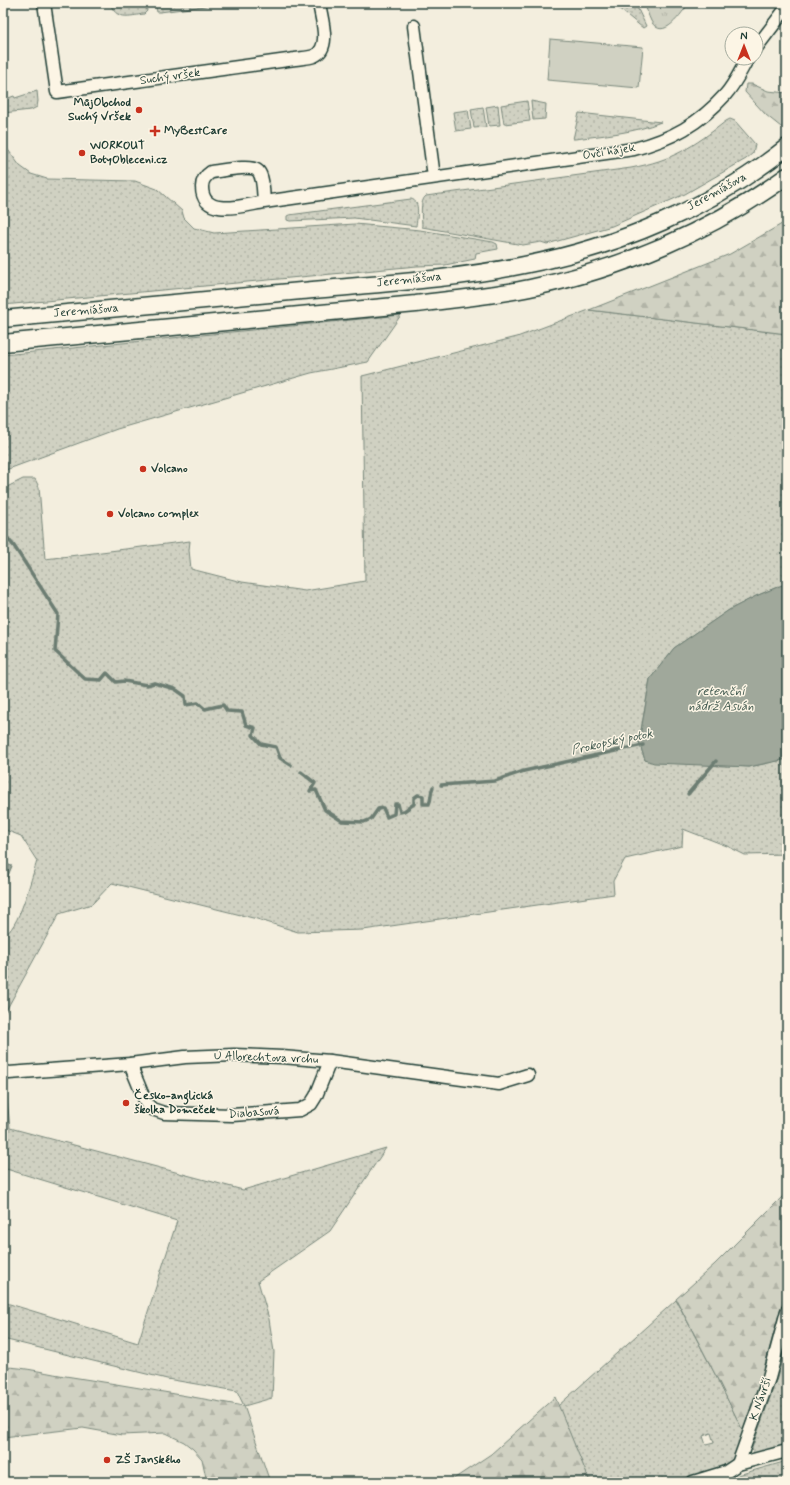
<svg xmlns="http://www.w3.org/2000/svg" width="790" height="1485" font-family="Mynerve,sans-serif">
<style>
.grass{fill:url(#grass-dots);stroke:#78877b;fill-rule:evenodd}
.forest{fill:url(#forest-firs);stroke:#78877b}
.park{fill:url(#park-tufts);stroke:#78877b}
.pitch{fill:#d0d1c2;stroke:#78877b}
.water{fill:#a0a89b;stroke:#6c7d72}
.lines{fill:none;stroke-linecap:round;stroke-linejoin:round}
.stream{stroke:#6c7d72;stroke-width:3.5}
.minor-casing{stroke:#1f3d34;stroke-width:15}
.major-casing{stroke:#1f3d34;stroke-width:19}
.minor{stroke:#fcf5e5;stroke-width:12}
.major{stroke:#fcf5e5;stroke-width:16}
.poi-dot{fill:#c8321e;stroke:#fcf5e5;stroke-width:1.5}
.labels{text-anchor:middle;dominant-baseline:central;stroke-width:3;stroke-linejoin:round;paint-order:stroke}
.street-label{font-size:12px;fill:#1f3d34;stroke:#fcf5e5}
.poi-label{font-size:12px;font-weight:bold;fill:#1f3d34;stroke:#fcf5e5;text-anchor:start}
.water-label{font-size:13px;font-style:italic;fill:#465d53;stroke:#fcf5e5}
</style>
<defs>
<pattern id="grass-dots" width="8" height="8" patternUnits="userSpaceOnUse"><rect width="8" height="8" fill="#d0d1c2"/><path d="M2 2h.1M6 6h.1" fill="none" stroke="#b2b4a7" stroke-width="1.8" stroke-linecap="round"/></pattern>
<pattern id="forest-firs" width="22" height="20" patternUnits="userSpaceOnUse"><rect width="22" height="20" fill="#d0d1c2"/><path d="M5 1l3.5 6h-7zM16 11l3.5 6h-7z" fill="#b2b4a7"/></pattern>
<pattern id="park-tufts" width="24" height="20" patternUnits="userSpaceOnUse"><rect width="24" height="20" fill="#d0d1c2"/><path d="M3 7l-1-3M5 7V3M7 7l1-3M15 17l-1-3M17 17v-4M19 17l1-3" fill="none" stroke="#b2b4a7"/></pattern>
</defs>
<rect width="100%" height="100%" fill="#f3eede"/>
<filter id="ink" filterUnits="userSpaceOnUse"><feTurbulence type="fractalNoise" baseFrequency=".025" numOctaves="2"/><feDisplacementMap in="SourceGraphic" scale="8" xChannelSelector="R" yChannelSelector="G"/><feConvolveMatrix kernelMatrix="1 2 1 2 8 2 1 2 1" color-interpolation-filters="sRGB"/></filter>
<g filter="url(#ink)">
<g class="grass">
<path d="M110 3H146L147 11 144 14C129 16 116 21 110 3Z"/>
<polygon points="155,3 228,3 160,12 157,12"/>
<polygon points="612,3 635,3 646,26 643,28"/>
<polygon points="37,91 38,101 37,107 31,110 3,113 3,100 14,96 15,98"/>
<polygon points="527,101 530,121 504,124 501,105"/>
<polygon points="531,101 546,104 545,119 533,120"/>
<polygon points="498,105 500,125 489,126 486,107"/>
<polygon points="483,107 486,127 474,128 471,109"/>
<polygon points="468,110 471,129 456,131 453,112"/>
<path d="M579 113 661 122C634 133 604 135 575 139H573Z"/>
<path d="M730 119 735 121 755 144 753 153 746 159 685 194 612 226 547 244 541 242 523 245 422 227C422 218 419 201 426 196L631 168C673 160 693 147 726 121Z"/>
<polygon points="3,143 20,166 31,174 47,179 135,181 157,189 182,211 184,218 194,228 214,233 355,224 420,230 493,242 497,244 498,249 476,253 475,259 445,265 417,266 3,305"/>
<path d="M411 199C421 201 417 218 416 226L354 218 290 221 287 220V216L289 215Z"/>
<path d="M589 310 787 334V583L756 596 729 610 674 648 650 679 639 742 645 760 749 767 787 759V854L745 855 727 846 683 829 682 846 625 859 613 881 614 894 363 930 298 932 257 919 112 883 92 904 59 914 3 1016V936C19 930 31 879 37 861L21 836 3 829V489L23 479H35L39 487 45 559 190 541 189 550 191 569 242 582 305 591 365 581 362 376 517 337Z"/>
<polygon points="401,315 368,362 311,373 117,429 3,471 3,355"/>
<polygon points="3,1077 5,1078 10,1128 243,1190 386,1148 330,1231 258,1281 269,1319 274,1352 272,1398 244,1406 237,1391 167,1379 3,1339 3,1302 138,1343 177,1221 3,1168"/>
<path d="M676 1300 716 1376 743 1431 738 1461 710 1482H590L558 1406ZM711 1433 714 1443 706 1445 703 1436Z"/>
<polygon points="787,1343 787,1448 756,1455 753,1452 752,1448 777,1378"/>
<polygon points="787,1461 787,1482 733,1482 738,1475"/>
</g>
<g class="forest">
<polygon points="746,84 752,84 768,91 787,93 787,127 781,127 766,115 745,92"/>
<polygon points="787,221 787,334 589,310 730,254"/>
<polygon points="787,1192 787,1286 762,1375 743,1431 716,1376 676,1299 715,1264"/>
<path d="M3 1367C26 1367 49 1374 72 1377 130 1386 187 1396 244 1406L270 1482H207L202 1459 193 1449 184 1442 165 1433 122 1435 83 1428 3 1437Z"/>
<polygon points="555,1397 590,1482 449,1482 491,1454"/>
</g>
<path class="park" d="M644 3H689C682 12 663 43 651 21 648 15 647 9 644 3Z"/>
<polygon class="pitch" points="550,39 643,47 639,88 547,80"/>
<g class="water">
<polygon points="787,583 787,759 749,767 654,763 645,760 639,742 650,679 674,648 729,610 756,596"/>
<polygon points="3,863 12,866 5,883 3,883"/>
</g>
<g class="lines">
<g class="stream">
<polyline points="3,533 14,546 58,614 55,651 85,679 101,680 107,673 116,682 124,681 147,685 154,683 175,689 185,696 186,705 198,703 205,709 223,705 227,711 242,712 246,725 255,728 253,735 261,744 276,747 280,758 291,765"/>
<path d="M301 772 315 783 310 791 316 790 325 810 342 821 364 822 371 819 378 809 383 808 387 817 394 814 395 804H398L400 812 404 811 414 804V798L418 795 423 796V804H429C432 798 430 793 433 787"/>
<polyline points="441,785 495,781 524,771 643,745"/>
<polyline points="688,794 716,761"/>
</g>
<defs>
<g id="minor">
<path d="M44 3 57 92 295 59C301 58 308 58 314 56 332 48 321 18 319 3"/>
<polyline points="414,26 434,177"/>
<polyline points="756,48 787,7"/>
<path d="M264 202C245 205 202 219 202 187 202 180 205 176 211 172 221 171 251 164 258 171 264 178 263 193 264 202L634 149C672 139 699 124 725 95 735 84 741 70 748 58"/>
<polyline points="130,1064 146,1103 152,1109 164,1113 232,1115 300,1110 311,1104 316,1096 330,1061"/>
<polyline points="3,1071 9,1073 130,1064 185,1057 234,1055 282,1057 330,1061 499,1084 528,1075"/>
<polyline points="738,1464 769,1378 787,1311"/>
<polyline points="693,1482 726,1472 738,1464 787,1451"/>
</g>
<g id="major">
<path d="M3 319C102 310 201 300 301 291 375 284 451 280 524 265 618 247 712 207 787 147"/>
<path d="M3 343 416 304C454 299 492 296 530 288 622 269 711 231 787 176"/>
</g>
</defs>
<use href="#minor" class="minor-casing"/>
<use href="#major" class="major-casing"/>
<use href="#minor" class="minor"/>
<use href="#major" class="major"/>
</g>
</g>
<g class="poi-dot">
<circle cx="139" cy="110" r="4"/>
<path d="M153 125h4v4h4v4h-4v4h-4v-4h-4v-4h4z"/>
<circle cx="82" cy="153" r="4"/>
<circle cx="143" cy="469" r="4"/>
<circle cx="110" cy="514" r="4"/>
<circle cx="126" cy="1103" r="4"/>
<circle cx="107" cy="1460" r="4"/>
</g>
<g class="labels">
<g class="street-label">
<text transform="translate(170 77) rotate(-8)">Suchý vršek</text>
<text transform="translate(609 152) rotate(-9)">Ovčí hájek</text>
<text transform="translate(717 192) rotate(-29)">Jeremiášova</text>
<text transform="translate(409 280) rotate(-6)">Jeremiášova</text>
<text transform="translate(86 311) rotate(-5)">Jeremiášova</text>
<text transform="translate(266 1058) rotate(2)">U Albrechtova vrchu</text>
<text transform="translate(254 1113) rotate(-4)">Diabasová</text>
<text transform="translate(761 1399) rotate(-71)">K Návrší</text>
</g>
<g class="poi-label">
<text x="131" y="103" text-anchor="end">MůjObchod<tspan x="131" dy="14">Suchý Vršek</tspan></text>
<text x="164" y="131">MyBestCare</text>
<text x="90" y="146">WORKOUT<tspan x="90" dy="14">BotyObleceni.cz</tspan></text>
<text x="151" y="469">Volcano</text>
<text x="118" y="514">Volcano complex</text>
<text x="134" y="1096">Česko-anglická<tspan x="134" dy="14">školka Domeček</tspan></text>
<text x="115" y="1460">ZŠ Janského</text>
</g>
<g class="water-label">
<text x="721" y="691">retenční<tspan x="721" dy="15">nádrž Asuán</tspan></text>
<text transform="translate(612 742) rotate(-12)">Prokopský potok</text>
</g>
</g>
<rect width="790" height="1485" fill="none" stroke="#fcf5e5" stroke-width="16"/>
<rect x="8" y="8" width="774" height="1469" fill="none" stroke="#1f3d34" stroke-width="1.5" filter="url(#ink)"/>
<g transform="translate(744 46)"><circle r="19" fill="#fcf5e5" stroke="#a4ab9e"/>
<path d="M0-3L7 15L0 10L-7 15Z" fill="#c8321e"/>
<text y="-6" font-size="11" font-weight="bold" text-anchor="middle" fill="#1f3d34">N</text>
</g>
</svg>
